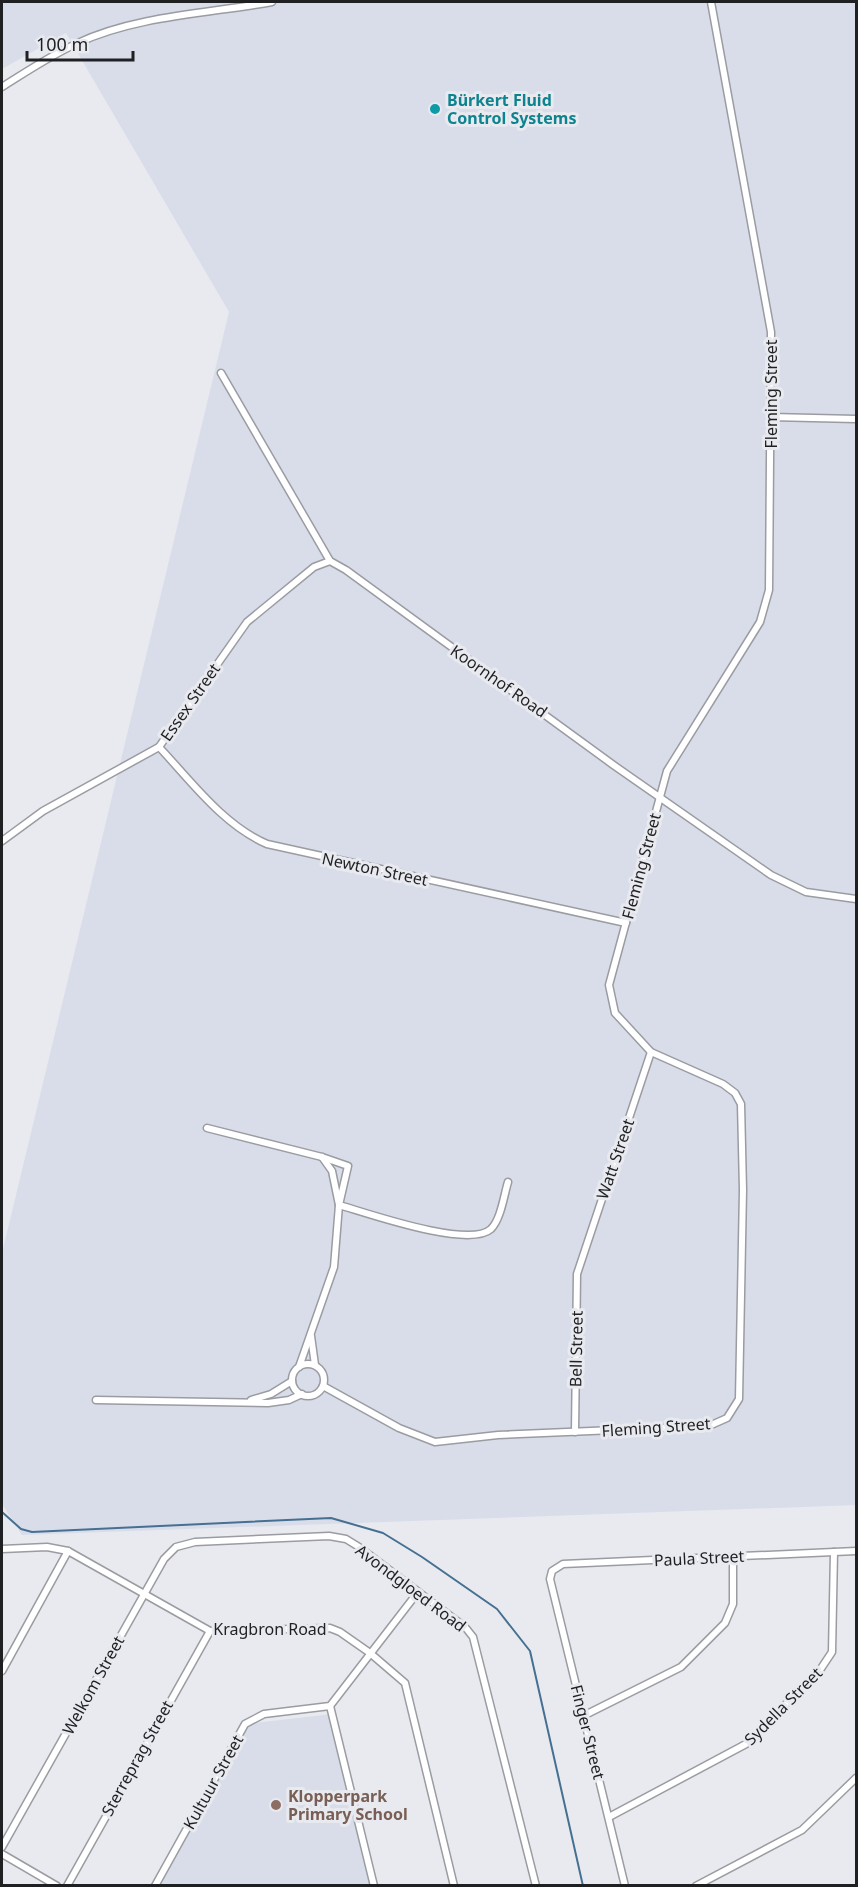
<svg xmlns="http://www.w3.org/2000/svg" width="858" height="1887" font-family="'Noto Sans',sans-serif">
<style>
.built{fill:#d9ddea}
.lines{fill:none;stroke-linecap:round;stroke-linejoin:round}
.stream{stroke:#467091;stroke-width:2}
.minor-casing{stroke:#9a9ca1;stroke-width:9}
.minor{stroke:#fff;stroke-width:6}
.culture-dot{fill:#0f9aa8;stroke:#e8eaef;stroke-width:2}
.education-dot{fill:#8d6e63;stroke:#e8eaef;stroke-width:2}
.labels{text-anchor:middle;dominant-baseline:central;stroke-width:6;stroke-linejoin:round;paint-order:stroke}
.culture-label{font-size:16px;font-weight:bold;fill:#0d838f;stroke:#e8eaef;text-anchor:start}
.street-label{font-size:16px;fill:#1f2022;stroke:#e8eaef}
.education-label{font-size:16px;font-weight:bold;fill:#785e54;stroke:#e8eaef;text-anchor:start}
</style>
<rect width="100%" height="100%" fill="#e8eaef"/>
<g class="built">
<polygon points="2,2 856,2 856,1505 22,1535 2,1504 2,1253 229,312 66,33 2,69"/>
<polygon points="332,1714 371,1885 153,1886 245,1724"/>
</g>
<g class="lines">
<polyline class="stream" points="2,1512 21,1529 32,1532 331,1518 383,1533 422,1557 497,1609 530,1651 583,1886"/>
<defs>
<g id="minor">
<path d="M2 87C26 72 51 55 78 43 135 16 210 13 272 2"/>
<polyline points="221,373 330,561 346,570 612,764 771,875 806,892 856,899"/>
<polyline points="770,417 856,419"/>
<path d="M159 747C191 781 223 825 267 844L626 923"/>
<polyline points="2,841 43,811 159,747 247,622 314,567 330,561"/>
<polyline points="207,1128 322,1157 348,1166 339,1205 334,1267 299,1367"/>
<path d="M322 1157 332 1171 339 1205C367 1213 469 1249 491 1229 501 1219 504 1195 508 1182"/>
<polyline points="311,1336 315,1365"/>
<circle cx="308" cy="1380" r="16"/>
<polyline points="323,1386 399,1428 435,1442 498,1435 709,1426 727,1418 739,1399 743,1190 741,1104 735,1093 723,1084 651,1052 615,1013 609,985 667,771 760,622 769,590 771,332 711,2"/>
<polyline points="96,1400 268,1403 289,1400 302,1394"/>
<polyline points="251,1400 271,1394 292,1381"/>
<polyline points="575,1432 577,1274 651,1052"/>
<polyline points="2,1549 47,1547 68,1551 210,1631 330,1628 340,1632 370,1653 405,1683 454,1886"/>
<polyline points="2,1671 68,1551"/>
<polyline points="330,1706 374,1886"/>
<polyline points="583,1716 681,1667 725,1623 733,1604 733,1557"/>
<polyline points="609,1817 746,1744 820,1670 832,1652 834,1552"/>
<polyline points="2,1847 164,1559 176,1547 195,1542 329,1536 346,1539 359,1547 465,1627 473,1637 536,1886"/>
<polyline points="2,1854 57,1886"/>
<polyline points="67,1886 210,1631"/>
<polyline points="155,1886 245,1724 264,1714 330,1706 418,1592"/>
<polyline points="625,1886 550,1579 552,1571 563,1564 856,1551"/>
<polyline points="696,1886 802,1830 856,1778"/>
</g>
</defs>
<use href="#minor" class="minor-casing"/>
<use href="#minor" class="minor"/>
</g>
<circle class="culture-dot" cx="435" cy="109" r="6"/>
<circle class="education-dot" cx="276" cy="1805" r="6"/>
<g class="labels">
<g class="culture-label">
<text x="447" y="100">Bürkert Fluid<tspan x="447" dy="18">Control Systems</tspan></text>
</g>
<g class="street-label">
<text transform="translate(771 394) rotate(-90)">Fleming Street</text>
<text transform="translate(499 681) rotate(35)">Koornhof Road</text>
<text transform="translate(190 702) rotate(-55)">Essex Street</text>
<text transform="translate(641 866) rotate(-75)">Fleming Street</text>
<text transform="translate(375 869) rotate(12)">Newton Street</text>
<text transform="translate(615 1159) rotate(-71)">Watt Street</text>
<text transform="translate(576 1349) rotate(-89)">Bell Street</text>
<text transform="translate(656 1427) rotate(-4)">Fleming Street</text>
<text transform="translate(699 1558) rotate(-3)">Paula Street</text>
<text transform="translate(411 1588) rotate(37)">Avondgloed Road</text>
<text x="270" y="1629">Kragbron Road</text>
<text transform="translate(93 1685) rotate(-61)">Welkom Street</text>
<text transform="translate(783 1706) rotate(-45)">Sydella Street</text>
<text transform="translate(588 1732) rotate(76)">Finger Street</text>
<text transform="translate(137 1758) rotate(-61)">Sterreprag Street</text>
<text transform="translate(213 1782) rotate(-61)">Kultuur Street</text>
</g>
<g class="education-label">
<text x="288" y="1796">Klopperpark<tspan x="288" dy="18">Primary School</tspan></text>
</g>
</g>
<rect width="858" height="1887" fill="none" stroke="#1f2022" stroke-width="6"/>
<path d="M27 51v9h106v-9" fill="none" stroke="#1f2022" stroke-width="3"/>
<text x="36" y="51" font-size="18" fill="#1f2022" stroke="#e8eaef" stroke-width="4.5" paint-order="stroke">100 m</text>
</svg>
